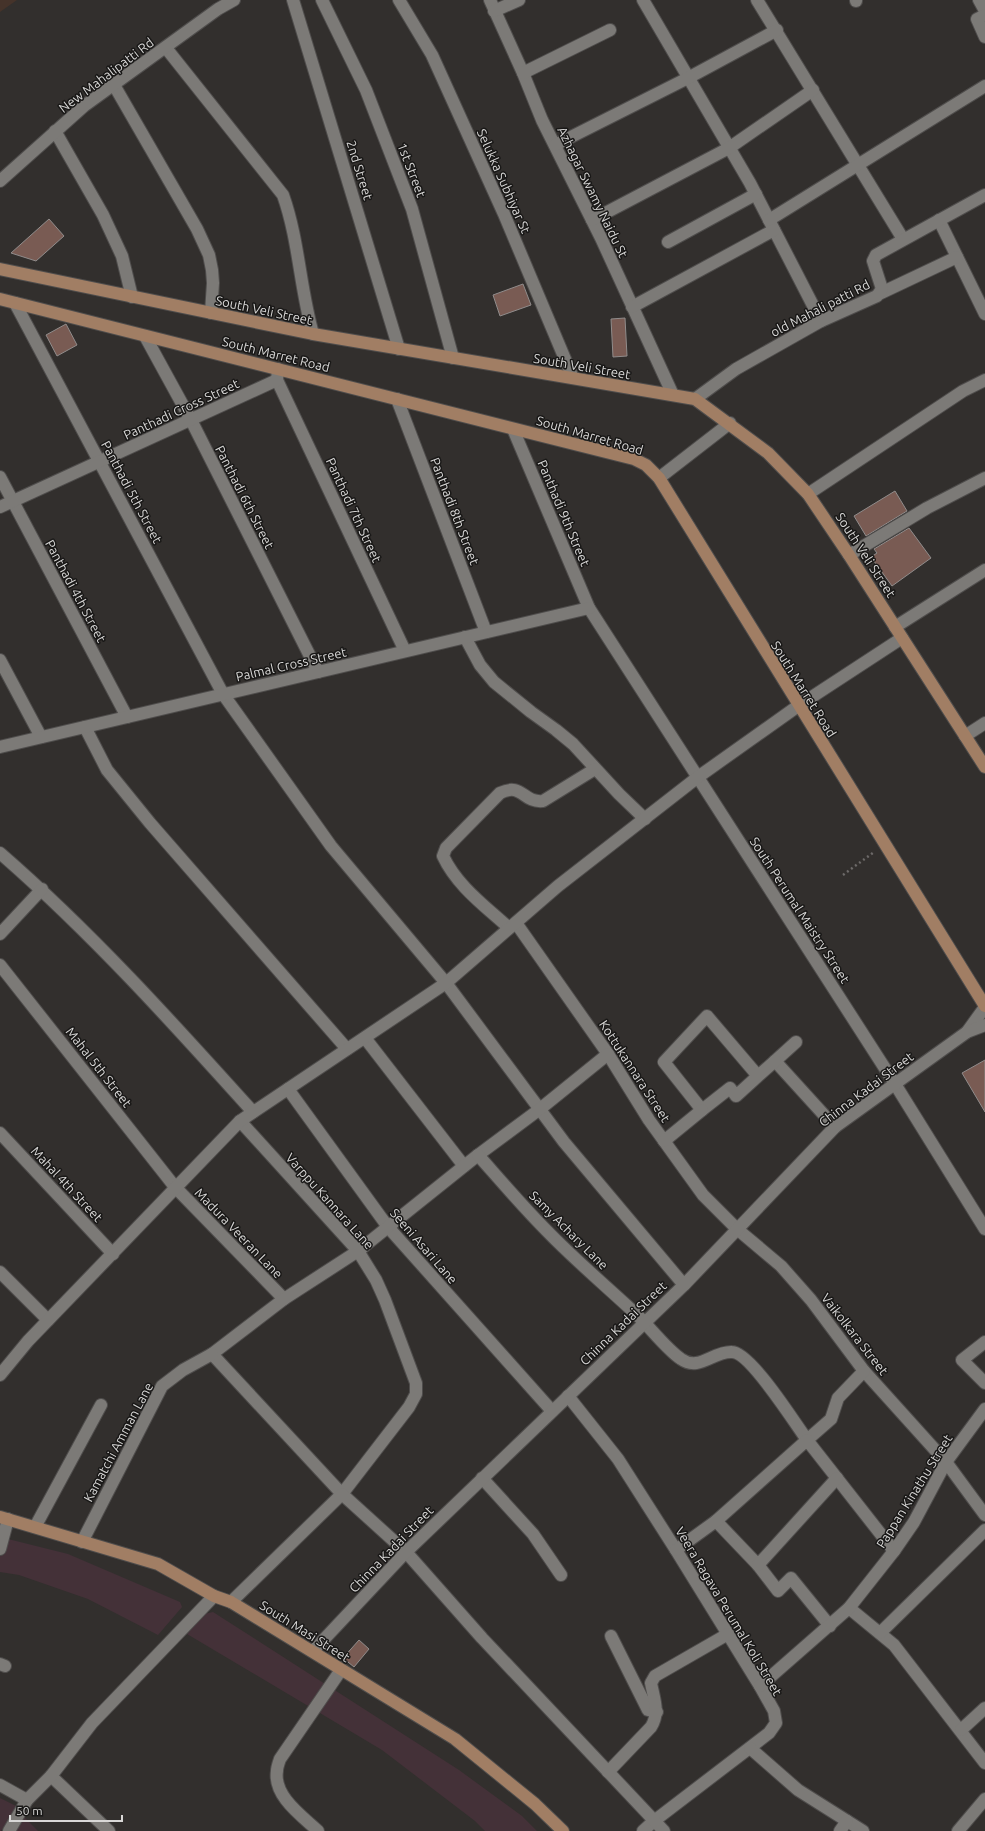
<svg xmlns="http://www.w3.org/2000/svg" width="985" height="1831" font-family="Ubuntu,sans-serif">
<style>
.commercial{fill:#443138}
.education{fill:#45332a}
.building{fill:#795b53;stroke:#908c8b}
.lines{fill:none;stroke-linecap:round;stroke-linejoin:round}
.minor-casing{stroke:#4f4d4c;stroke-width:14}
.major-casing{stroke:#4f4d4c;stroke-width:14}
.path{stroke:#6d6a69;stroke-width:2.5;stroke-dasharray:2 3;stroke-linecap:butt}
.minor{stroke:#7c7a77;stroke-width:12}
.major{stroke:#a17e64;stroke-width:12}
.labels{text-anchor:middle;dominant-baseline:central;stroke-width:3;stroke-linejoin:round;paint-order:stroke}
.street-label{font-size:13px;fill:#d9d8d7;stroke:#191817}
</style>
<rect width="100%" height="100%" fill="#322f2d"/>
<g class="commercial">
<polygon points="0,1537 68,1554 180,1602 182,1607 158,1635 88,1599 19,1575 0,1572"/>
<polygon points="213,1612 459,1770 522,1816 537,1831 485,1831 475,1821 382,1750 187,1634 204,1614"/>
<polygon points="0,1798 18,1807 1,1831 0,1831"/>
<polygon points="24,1817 38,1831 13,1831"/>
</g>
<polygon class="education" points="0,0 17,0 0,12"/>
<g class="building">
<polygon points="49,219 64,236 36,261 11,253"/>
<polygon points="523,284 531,305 500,316 493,295"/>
<polygon points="625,318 627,356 613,357 611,319"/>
<polygon points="66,324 77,345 57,356 46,335"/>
<polygon points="895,491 907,511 866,536 854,516"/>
<polygon points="909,528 931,558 892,586 871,557 877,553 874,549"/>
<polygon points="985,1060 985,1112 962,1073"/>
<polygon points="359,1640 369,1649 354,1667 343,1658"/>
</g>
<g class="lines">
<defs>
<g id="minor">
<polyline points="293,0 399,349"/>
<polyline points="322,0 366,90 412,209 453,358"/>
<polyline points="399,0 432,55 504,214 573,378"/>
<polyline points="490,0 523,73 542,120 601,238 673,395"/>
<polyline points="643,0 750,183 821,321"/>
<polyline points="757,0 903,239"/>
<polyline points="856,0 856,1"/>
<polyline points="979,0 985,11"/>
<polyline points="494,11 519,0"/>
<polyline points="985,15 977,19 985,37"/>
<path d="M166 48 283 195C299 240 300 289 313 334"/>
<polyline points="523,73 610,30"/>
<polyline points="114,85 197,229 209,255 212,270 213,283 211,313"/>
<polyline points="55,131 103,215 122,256 132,297"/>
<polyline points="555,145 688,78 777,30"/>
<polyline points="0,181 84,106 218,9 234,0"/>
<polyline points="592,220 729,148 813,90"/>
<polyline points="769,220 985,86"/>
<polyline points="939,220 985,314"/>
<polyline points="668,242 756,194"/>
<polyline points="881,293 957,257"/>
<polyline points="15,303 223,694 331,846 446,983 564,1142 684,1285"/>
<polyline points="632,307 774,230"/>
<polyline points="145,336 191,420 318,672"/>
<polyline points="277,380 405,651"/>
<polyline points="397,399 486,632"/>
<polyline points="695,399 736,369 821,321 877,296 882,289 873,261 876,255 985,195"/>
<polyline points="513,429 589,608 895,1084 985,1229"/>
<polyline points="0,477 127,717"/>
<polyline points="659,478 730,423"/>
<polyline points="808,494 963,391 985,380"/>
<polyline points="0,507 277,380 278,369"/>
<polyline points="849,555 927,508 985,478"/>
<polyline points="895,627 985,570"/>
<polyline points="465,637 480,665 494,682 531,712 556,730 573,744 619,794 645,819"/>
<polyline points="0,660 41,737"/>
<polyline points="85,727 107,770 150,823 347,1049"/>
<polyline points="965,736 985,723"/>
<polyline points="0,747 589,608"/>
<path d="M0 853C91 932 172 1022 253 1112"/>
<polyline points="516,923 608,1054 649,1120 703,1195 737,1229 781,1266 811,1300 864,1371 946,1462 985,1515"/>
<path d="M509 928C485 906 457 886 443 856L446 848 500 793C523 782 522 803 543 801L595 769"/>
<polyline points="0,934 42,889"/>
<polyline points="0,965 175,1187 284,1299"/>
<polyline points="967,1032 985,1007"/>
<polyline points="365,1038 464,1166"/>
<polyline points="796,1042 775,1061 835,1127"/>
<polyline points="758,1076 736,1096 730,1088 702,1110 664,1062 707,1016 758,1076 775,1061"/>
<polyline points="288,1089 388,1227 552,1411"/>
<polyline points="240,1121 358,1251 376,1280 385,1300 416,1383 416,1394 409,1407 342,1494 212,1354 284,1299 358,1251 478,1155 540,1109 608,1054"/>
<polyline points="0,1133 113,1254"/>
<polyline points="664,1141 702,1110"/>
<path d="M478 1155C501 1181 523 1207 547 1231 575 1260 606 1286 636 1314 649 1326 666 1349 681 1359 699 1372 713 1351 732 1352 750 1352 795 1423 807 1440L831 1419 838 1398 864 1371"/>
<polyline points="0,1272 48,1320"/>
<polyline points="985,1342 962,1360 985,1383"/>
<polyline points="0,1375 28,1341 240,1121 446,983 558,886 698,777 798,706 902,638"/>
<polyline points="568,1396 618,1459 676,1550 760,1686 774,1711 776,1723 769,1733 654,1821 643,1831"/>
<polyline points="482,1478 533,1534 561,1575"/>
<polyline points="716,1521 758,1565 778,1591 791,1578 830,1626"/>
<polyline points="35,1527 101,1405"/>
<polyline points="82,1542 162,1386 183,1370 212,1354"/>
<polyline points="0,1549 8,1519"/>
<polyline points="676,1550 716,1521 807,1440 894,1551"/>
<polyline points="758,1565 837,1478"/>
<polyline points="231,1602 342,1494 406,1552 482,1638 664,1831"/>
<polyline points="849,1608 894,1645 985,1763"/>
<polyline points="880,1633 985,1530"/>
<polyline points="611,1636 648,1710 657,1712"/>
<polyline points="313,1651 406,1552 684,1285 835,1127 967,1032 985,1025"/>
<polyline points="0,1664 5,1666"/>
<polyline points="760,1686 849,1608 894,1551 914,1522 946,1462 985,1409"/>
<polyline points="961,1730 985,1708"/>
<polyline points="750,1748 798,1790 863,1831"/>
<path d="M608 1772 651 1727C660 1713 654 1699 651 1683L655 1676 728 1634"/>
<polyline points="51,1776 109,1831"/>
<polyline points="0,1785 27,1800"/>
<polyline points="9,1831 27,1800 51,1776 92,1723 214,1596"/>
<path d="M318 1831C302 1816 273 1796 277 1771 277 1767 279 1762 280 1759L341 1670"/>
<polyline points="840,1831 847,1821"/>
<polyline points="958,1831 985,1799"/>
</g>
<g id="major">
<polyline points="0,269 313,334 695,399 768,453 808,494 849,555 985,767"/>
<polyline points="0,299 634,459 646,465 659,478 985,1006"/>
<polyline points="0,1517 158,1564 214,1596 231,1602 455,1739 535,1804 563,1831"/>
</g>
</defs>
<use href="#minor" class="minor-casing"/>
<use href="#major" class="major-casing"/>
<polyline class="path" points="843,875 874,852"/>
<use href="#minor" class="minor"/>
<use href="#major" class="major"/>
</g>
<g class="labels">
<g class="street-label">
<text transform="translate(106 75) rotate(-37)">New Mahalipatti Rd</text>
<text transform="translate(360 170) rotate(73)">2nd Street</text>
<text transform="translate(412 170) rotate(69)">1st Street</text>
<text transform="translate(504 181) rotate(66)">Selukka Subhiyar St</text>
<text transform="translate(593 192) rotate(64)">Azhagar Swamy Naidu St</text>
<text transform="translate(820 308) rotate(-27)">old Mahali patti Rd</text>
<text transform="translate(264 310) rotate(12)">South Veli Street</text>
<text transform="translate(276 354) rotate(14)">South Marret Road</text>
<text transform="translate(582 366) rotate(10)">South Veli Street</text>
<text transform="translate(181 409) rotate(-25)">Panthadi Cross Street</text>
<text transform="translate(590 435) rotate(16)">South Marret Road</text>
<text transform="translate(132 492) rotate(62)">Panthadi 5th Street</text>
<text transform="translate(245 497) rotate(63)">Panthadi 6th Street</text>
<text transform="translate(354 510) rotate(65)">Panthadi 7th Street</text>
<text transform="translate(455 511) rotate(69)">Panthadi 8th Street</text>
<text transform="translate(564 513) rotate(67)">Panthadi 9th Street</text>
<text transform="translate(866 555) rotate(57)">South Veli Street</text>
<text transform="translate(76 591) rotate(62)">Panthadi 4th Street</text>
<text transform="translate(291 664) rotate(-13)">Palmal Cross Street</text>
<text transform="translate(804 689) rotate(58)">South Marret Road</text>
<text transform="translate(800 910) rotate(57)">South Perumal Maistry Street</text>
<text transform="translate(99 1067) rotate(52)">Mahal 5th Street</text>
<text transform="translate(635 1071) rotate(57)">Kottukannara Street</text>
<text transform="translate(866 1089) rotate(-37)">Chinna Kadai Street</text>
<text transform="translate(67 1184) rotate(47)">Mahal 4th Street</text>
<text transform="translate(330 1201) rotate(48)">Varppu Kannara Lane</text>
<text transform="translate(569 1230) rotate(45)">Samy Achary Lane</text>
<text transform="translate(239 1233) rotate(46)">Madura Veeran Lane</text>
<text transform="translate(424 1246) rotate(49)">Seeni Asari Lane</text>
<text transform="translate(623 1323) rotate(-44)">Chinna Kadai Street</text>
<text transform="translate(855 1334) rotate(52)">Vaikolkara Street</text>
<text transform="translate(118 1442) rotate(-62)">Kamatchi Amman Lane</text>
<text transform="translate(914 1491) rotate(-58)">Pappan Kinathu Street</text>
<text transform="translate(391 1549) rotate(-46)">Chinna Kadai Street</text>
<text transform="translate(729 1611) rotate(59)">Veera Ragava Perumal Koli Street</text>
<text transform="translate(305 1631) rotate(32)">South Masi Street</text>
</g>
</g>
<path d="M10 1815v6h112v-6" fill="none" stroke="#d9d8d7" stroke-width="2"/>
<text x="16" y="1815" font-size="12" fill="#d9d8d7" stroke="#191817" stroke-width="3" paint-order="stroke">50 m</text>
</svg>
